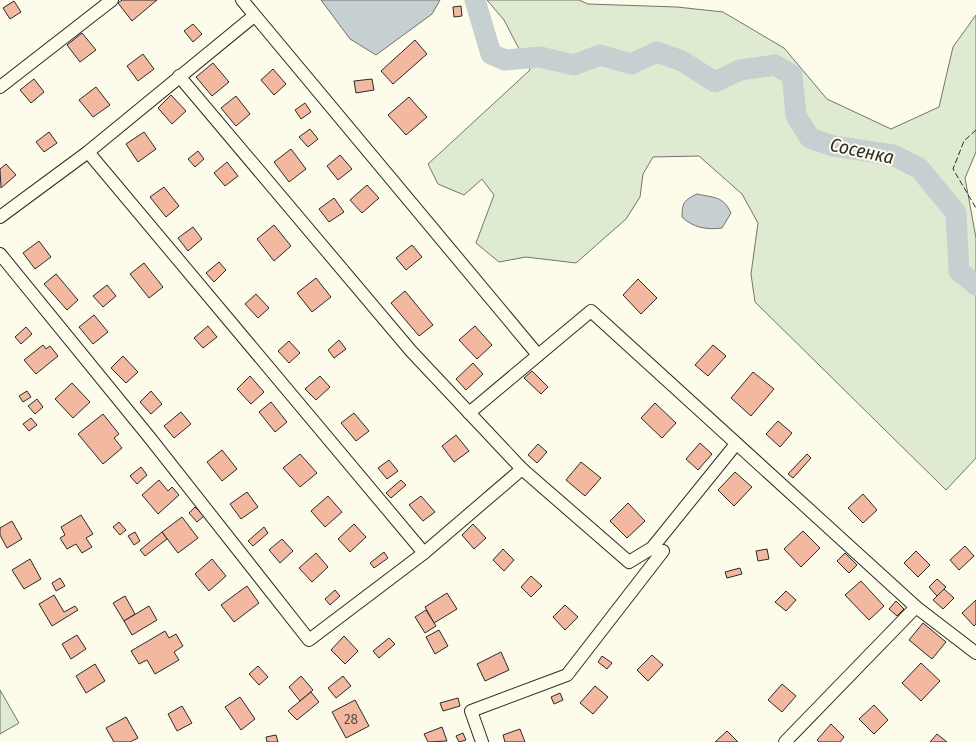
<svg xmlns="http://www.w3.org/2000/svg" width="976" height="742" font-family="'Fira Sans Condensed',sans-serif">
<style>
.green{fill:#deebd1;stroke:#74746e}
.water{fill:#c7d0d0;stroke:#74746e}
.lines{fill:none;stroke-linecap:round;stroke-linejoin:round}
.river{stroke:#c7d0d0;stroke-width:21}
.building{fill:#f2b8a0;stroke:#2b2b2b}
.minor-casing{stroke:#2b2b2b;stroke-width:14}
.minor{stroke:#fdfbea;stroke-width:12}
.fence{stroke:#2b2b2b;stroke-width:1;stroke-dasharray:6 2.5;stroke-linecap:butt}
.labels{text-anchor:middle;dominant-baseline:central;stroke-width:4;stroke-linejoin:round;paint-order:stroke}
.number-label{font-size:15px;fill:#5d4e48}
.water-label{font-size:19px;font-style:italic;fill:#2b2b2b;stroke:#fdfbea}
</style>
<rect width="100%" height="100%" fill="#fdfbea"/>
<g class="green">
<polygon points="487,0 579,0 588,4 677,7 723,12 784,48 827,99 891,129 939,107 953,47 976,15 976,152 965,178 976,238 976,458 946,490 755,302 751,274 758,223 742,194 699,156 653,157 643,174 640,197 626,219 576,263 526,257 499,262 476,243 494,195 482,179 464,195 438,184 428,164 530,70 504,20"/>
<polygon points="0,690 19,723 0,734"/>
</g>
<g class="water">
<polygon points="321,0 440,0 432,14 376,55 350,39"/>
<path d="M697 194C715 198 723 196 731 213L722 228C708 230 693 228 682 217 682 203 684 200 697 194Z"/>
</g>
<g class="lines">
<polyline class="river" points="475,0 491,54 505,60 540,57 574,65 600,55 631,64 657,52 682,61 715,82 740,70 775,65 792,75 796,116 810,138 833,146 893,155 919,168 956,213 959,271 976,285"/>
</g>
<g class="building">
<polygon points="122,0 157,0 132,21 118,3"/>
<polygon points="14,1 21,12 10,19 3,8"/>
<polygon points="461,6 462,16 454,17 453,7"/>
<polygon points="193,24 202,34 193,42 184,31"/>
<polygon points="82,33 96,50 80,62 67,45"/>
<polygon points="415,40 427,54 393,84 381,71"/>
<polygon points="143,54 154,69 138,81 127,66"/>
<polygon points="213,63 229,82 212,96 196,77"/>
<polygon points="273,69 286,84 274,95 261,80"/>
<polygon points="34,79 44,92 31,103 20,90"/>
<polygon points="372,79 374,90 356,93 354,81"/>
<polygon points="96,87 110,105 93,117 79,100"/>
<polygon points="171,95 186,111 172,124 158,108"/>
<polygon points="236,96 250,114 236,126 221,108"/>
<polygon points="409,97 427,117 406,135 388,115"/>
<polygon points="305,103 311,112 301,119 295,110"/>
<polygon points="310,129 318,139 308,147 299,137"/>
<polygon points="49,132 57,143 44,152 36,142"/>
<polygon points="144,132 156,149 138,162 126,144"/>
<polygon points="291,149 306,169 289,182 274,162"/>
<polygon points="198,151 204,159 195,167 188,159"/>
<polygon points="340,155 352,169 338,180 327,166"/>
<polygon points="227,162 238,176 225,186 214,173"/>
<polygon points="6,164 16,175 1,188 0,169"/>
<polygon points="367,185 379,198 362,213 350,200"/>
<polygon points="164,187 179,206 166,217 150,197"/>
<polygon points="334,198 344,212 329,222 319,209"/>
<polygon points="274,225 291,246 274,261 257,239"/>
<polygon points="193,227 202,239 188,251 178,238"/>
<polygon points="39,241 51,257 35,269 23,253"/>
<polygon points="412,245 422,257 406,270 396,258"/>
<polygon points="219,262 226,270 214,282 206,273"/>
<polygon points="144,263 163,287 149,298 130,274"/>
<polygon points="56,274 78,300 67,310 44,284"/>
<polygon points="316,278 331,297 312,312 297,293"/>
<polygon points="638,279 657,298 641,314 623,295"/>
<polygon points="107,285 116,296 103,307 93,296"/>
<polygon points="405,291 433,325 419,336 391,303"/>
<polygon points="256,294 269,308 258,318 245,304"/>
<polygon points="94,315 108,332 93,344 79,327"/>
<polygon points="208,326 217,337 203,348 194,338"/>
<polygon points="475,326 492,345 477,359 459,340"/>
<polygon points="26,327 32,334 21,344 15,337"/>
<polygon points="339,340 346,349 334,358 328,350"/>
<polygon points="289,341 300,353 289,363 278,351"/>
<polygon points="43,345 46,349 50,346 58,356 36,374 24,360"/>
<polygon points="713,345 726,356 708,376 695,365"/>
<polygon points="123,356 138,372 126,383 111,368"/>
<polygon points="473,363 483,374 466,390 456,379"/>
<polygon points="532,371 548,387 541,394 524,378"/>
<polygon points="753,372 774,389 751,416 731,398"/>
<polygon points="250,376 264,392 251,404 237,389"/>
<polygon points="320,376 330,387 316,400 305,389"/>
<polygon points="72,383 90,402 73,418 55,399"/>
<polygon points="27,391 31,397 23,402 19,396"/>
<polygon points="151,391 162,404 151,414 140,402"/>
<polygon points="37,399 43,407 35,414 28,406"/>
<polygon points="271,402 287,422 275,432 259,412"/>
<polygon points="655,403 676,423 662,438 641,418"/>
<polygon points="181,412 191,424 174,438 164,426"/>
<polygon points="354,413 369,431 356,441 341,423"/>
<polygon points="103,414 119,434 114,438 122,448 103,464 78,434"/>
<polygon points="31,418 37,425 29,431 23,424"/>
<polygon points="778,421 792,433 780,447 766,434"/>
<polygon points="456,435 469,451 454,462 442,446"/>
<polygon points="700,443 712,454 698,470 686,459"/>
<polygon points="538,444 547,452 537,463 528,455"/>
<polygon points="222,450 237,469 222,481 207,462"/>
<polygon points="300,454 317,473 300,487 283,468"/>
<polygon points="807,454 811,458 793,478 788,474"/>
<polygon points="389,460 398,471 387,479 378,468"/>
<polygon points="581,462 601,478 585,496 566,480"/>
<polygon points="141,467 147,475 137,484 130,476"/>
<polygon points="735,472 752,487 734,506 718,490"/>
<polygon points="159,480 168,491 172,487 179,495 158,514 142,495"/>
<polygon points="401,480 406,485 391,498 386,493"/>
<polygon points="247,492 258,507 241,519 230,504"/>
<polygon points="863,494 877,510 863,523 848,508"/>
<polygon points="328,496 342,512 325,527 311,511"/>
<polygon points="421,496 435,512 423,521 409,505"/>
<polygon points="628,503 645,521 627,538 610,521"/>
<polygon points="195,507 204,516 197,522 189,513"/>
<polygon points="81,515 93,534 86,538 92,547 82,553 76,544 67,549 60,538 65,535 61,527"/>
<polygon points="182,517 198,538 178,553 162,532"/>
<polygon points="12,521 22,539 7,548 0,535 0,528"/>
<polygon points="119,522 126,530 120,535 113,527"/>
<polygon points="354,524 366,537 350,552 338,539"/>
<polygon points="473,524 486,538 474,549 462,535"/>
<polygon points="264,527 268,533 253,546 248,541"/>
<polygon points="803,531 820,548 801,567 784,549"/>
<polygon points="135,532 140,541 134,545 128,536"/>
<polygon points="162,532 167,539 145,556 140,550"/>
<polygon points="282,539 293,551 280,563 269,550"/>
<polygon points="965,546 974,556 959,570 950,560"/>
<polygon points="503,549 514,560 504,571 493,560"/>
<polygon points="767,549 769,559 758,561 756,551"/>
<polygon points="916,551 930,565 918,577 904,563"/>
<polygon points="384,552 388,558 374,568 370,563"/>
<polygon points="316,553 328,567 312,582 299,568"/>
<polygon points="845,553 857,565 849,573 837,561"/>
<polygon points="30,559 41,579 24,589 12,570"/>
<polygon points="212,559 226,576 209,591 195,574"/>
<polygon points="740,568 742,574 727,578 725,572"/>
<polygon points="531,576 542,586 531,597 521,587"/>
<polygon points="60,578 65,586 56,591 52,583"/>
<polygon points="937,579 946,587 937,596 929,587"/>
<polygon points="861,581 884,606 869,620 845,595"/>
<polygon points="247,586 259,603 234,622 221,605"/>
<polygon points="944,589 954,598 943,609 933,600"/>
<polygon points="335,590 340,596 330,605 325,599"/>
<polygon points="786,591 796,600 786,611 775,602"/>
<polygon points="447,593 457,609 434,623 425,607"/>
<polygon points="54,595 64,612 75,606 78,610 52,626 39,604"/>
<polygon points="125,596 135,614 124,621 113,603"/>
<polygon points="976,600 976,624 974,626 962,613"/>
<polygon points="896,601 904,609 897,616 889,609"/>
<polygon points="565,605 578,617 565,630 553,617"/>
<polygon points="149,606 157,620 132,635 124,621"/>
<polygon points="426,610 436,626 425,633 415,617"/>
<polygon points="923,623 946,642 932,659 909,640"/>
<polygon points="439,630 448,646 435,654 426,637"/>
<polygon points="165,631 169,638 176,634 183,646 174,652 179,660 155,674 147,660 139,664 131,651"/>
<polygon points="77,635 86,649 71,659 62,644"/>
<polygon points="344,636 358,651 345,664 331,650"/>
<polygon points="389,638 395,644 379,658 373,651"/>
<polygon points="501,652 509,670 485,681 477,664"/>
<polygon points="652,655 663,665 648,681 637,670"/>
<polygon points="602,656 612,663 607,669 598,662"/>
<polygon points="921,663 940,681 921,701 902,683"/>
<polygon points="95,664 105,681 86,693 76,676"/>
<polygon points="258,666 268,677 259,685 249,674"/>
<polygon points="301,676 313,690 300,701 289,687"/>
<polygon points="343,676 351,686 336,698 328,688"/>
<polygon points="782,684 796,696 782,712 768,700"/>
<polygon points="595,686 608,697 593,714 580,703"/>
<polygon points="311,692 319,702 297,720 288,711"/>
<polygon points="560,693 563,700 554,704 551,697"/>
<polygon points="240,697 255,719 241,730 225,707"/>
<polygon points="458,698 460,706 443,711 440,703"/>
<polygon points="355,700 369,726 346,738 332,712"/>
<polygon points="874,705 888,720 874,734 859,719"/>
<polygon points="182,706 192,723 177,731 168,714"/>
<polygon points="126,717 138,738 130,742 114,742 106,728"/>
<polygon points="831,724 844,737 840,742 819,742 817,740"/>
<polygon points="442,727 447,741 428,742 424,734"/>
<polygon points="520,729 525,742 505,742 503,735"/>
<polygon points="727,731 738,742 715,742"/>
<polygon points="463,733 466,740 459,742 456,736"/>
<polygon points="937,734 947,742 930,742"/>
<polygon points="276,735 278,742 267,742 266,737"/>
</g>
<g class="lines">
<defs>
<g id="minor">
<polyline points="242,0 538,355"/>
<polyline points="179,76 411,351 522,469 629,562 652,548 736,444"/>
<polyline points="0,87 112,0"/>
<polyline points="88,152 424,553"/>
<polyline points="0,217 88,152 254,16"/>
<polyline points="0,254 150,438 309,640 424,553 522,469"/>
<polyline points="469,413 591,311 916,607 976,653"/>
<polyline points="482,742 471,711 567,675 663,551"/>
<polyline points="785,742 916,607"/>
</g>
</defs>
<use href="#minor" class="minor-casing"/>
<use href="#minor" class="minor"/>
<polyline class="fence" points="976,130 964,141 953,169 976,208"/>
</g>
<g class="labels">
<g class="number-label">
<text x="351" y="719">28</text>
</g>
<g class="water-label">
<text transform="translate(862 151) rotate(12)">Сосенка</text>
</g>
</g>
</svg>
